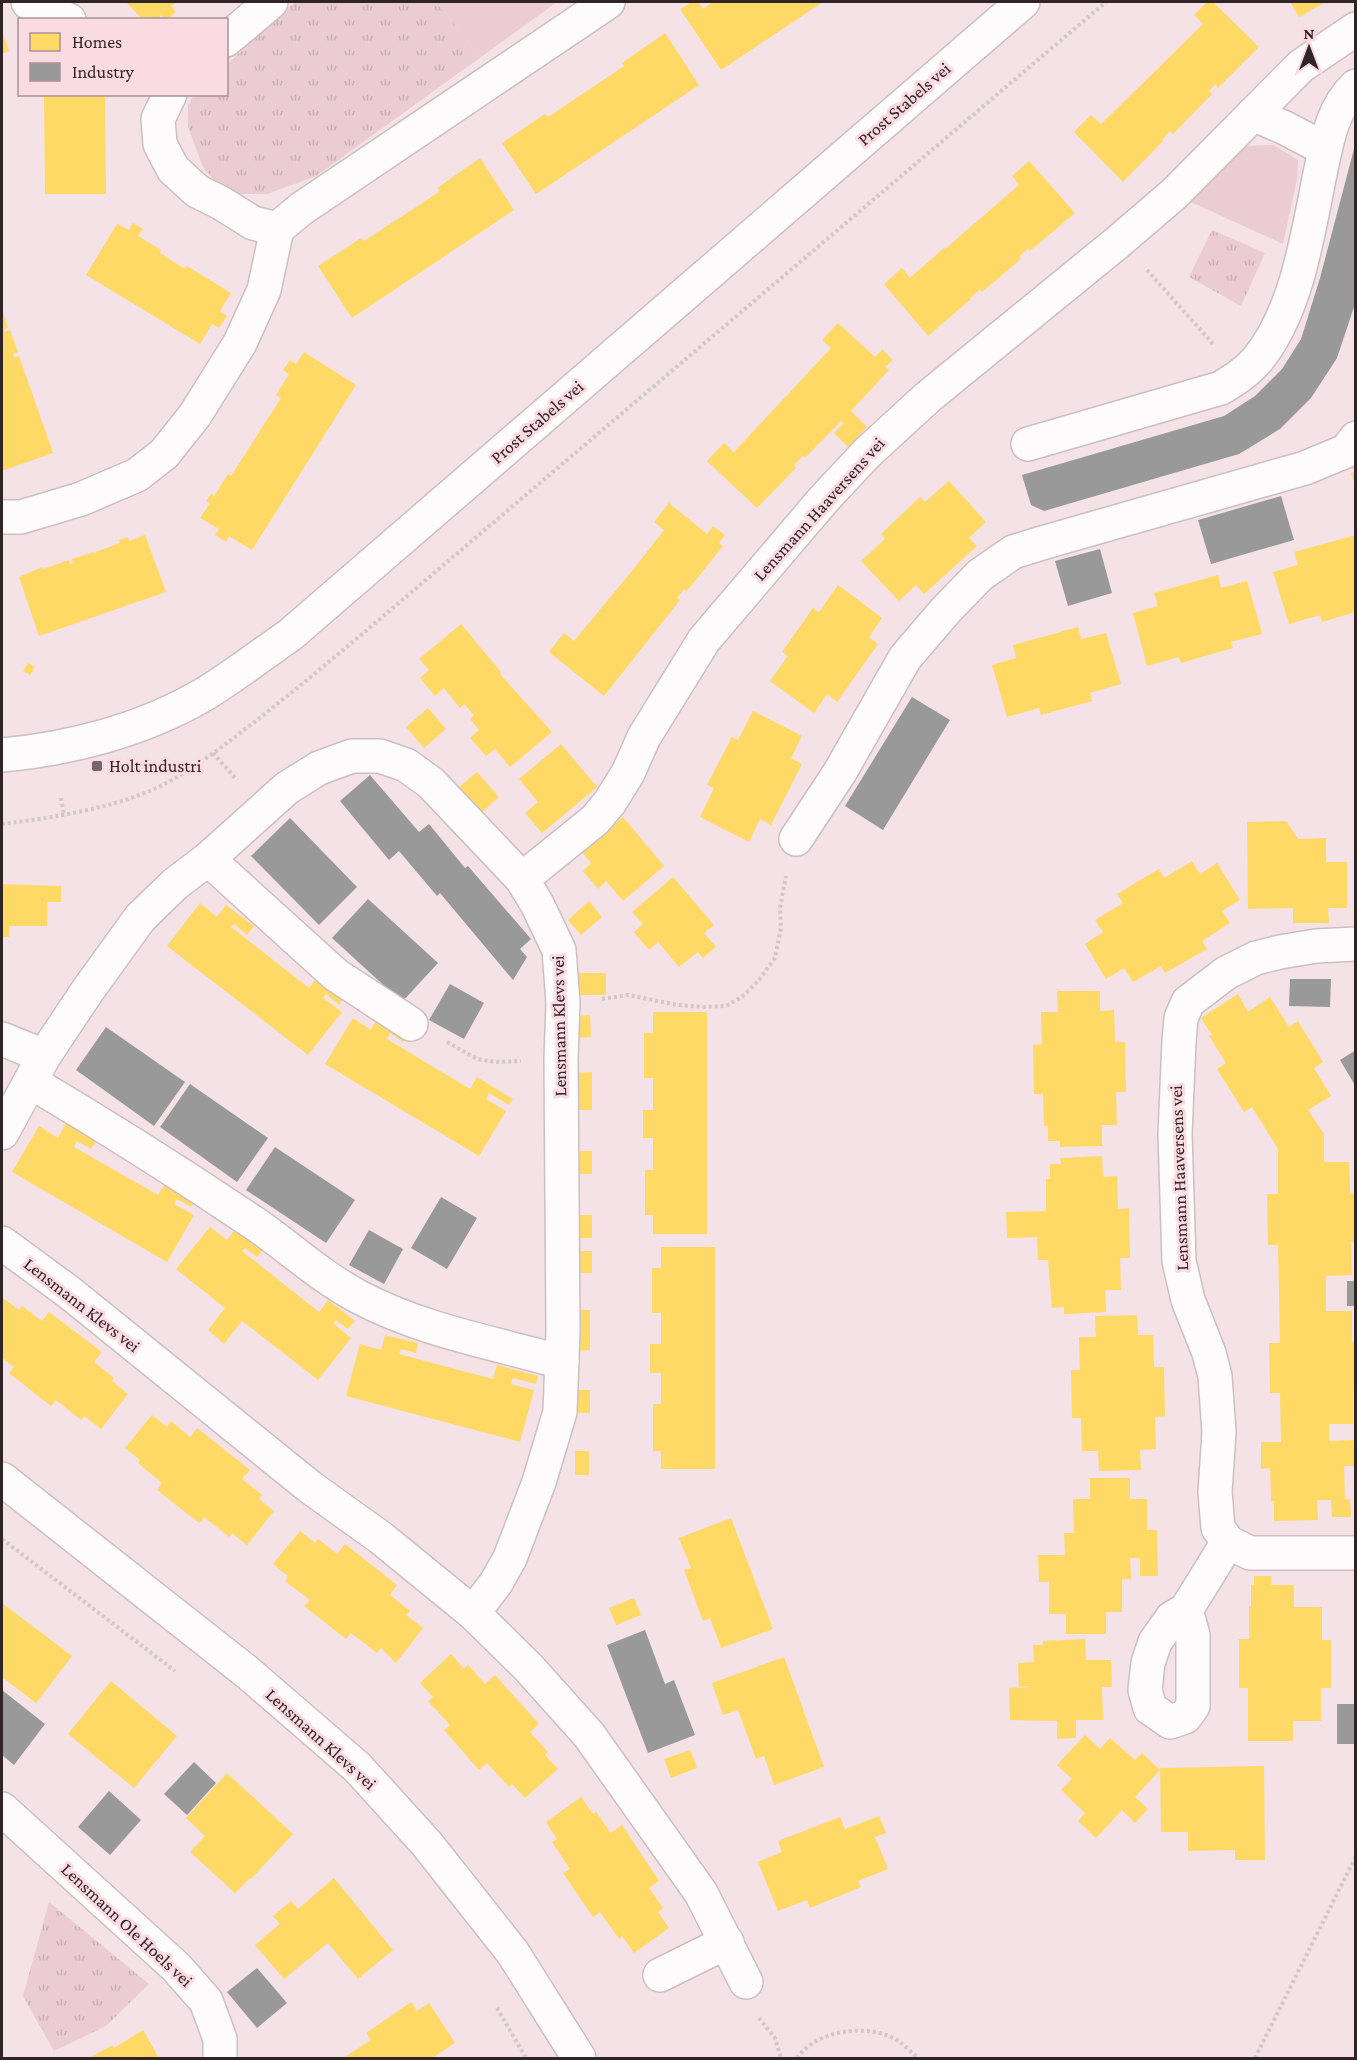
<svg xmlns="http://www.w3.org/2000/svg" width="1357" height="2060" font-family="'Crimson Pro',serif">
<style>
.grass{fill:url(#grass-tufts)}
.garden{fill:#eaccd2}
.homes{fill:#ffd966}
.industry{fill:#999}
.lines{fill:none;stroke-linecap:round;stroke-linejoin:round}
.minor-casing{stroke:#ccbfc2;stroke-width:36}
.path{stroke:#cec8ca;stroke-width:4;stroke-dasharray:3 3;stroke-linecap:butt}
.minor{stroke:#fdfbfb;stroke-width:33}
.poi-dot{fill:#75666a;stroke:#fbdbe2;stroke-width:2}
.labels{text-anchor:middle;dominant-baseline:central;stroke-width:6;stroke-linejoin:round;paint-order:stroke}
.street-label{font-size:18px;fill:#302427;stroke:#fbdbe2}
.poi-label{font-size:18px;fill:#302427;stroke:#fbdbe2;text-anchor:start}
</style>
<defs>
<pattern id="grass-tufts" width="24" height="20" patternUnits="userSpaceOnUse" patternTransform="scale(1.5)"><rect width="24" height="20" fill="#eaccd2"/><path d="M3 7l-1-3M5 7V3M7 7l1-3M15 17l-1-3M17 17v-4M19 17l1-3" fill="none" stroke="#c9afb4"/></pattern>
</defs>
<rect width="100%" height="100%" fill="#f4e2e6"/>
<g class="grass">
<polygon points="295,2 436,2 481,57 316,176 267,194 239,194 218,185 203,167 188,127 188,106 194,95 226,94 227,64"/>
<polygon points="1212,230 1265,253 1241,306 1189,277"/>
<polygon points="49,1902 149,1984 106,2026 54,2051 23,1996"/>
</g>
<g class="garden">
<polygon points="436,2 557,2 481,57"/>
<polygon points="1273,145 1298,160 1297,179 1283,244 1191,202 1243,146"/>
</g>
<g class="homes">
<polygon points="126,2 177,2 171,6 176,12 166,20 161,15 157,20 143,20"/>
<polygon points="692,2 698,2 703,9 713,2 823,2 721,70 680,9"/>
<polygon points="1207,2 1213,2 1259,47 1218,88 1215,84 1209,91 1212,94 1173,134 1170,131 1162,140 1163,141 1123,182 1074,132 1091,115 1101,124 1132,94 1203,24 1194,15"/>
<polygon points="1290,2 1326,2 1299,17"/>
<polygon points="2,30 9,51 2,54"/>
<polygon points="665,33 699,85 536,194 502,143 545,114 548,117 572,101 624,66 622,63"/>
<polygon points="44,94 105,94 106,194 45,194"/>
<polygon points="480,158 514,210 352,318 318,266 361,238 364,241 413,209 440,191 437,188"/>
<polygon points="1029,161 1075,213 1030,251 1028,248 1019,257 1021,259 982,292 980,289 970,298 971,299 928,336 884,284 902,268 910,278 944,248 945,249 1019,185 1012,176"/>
<polygon points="133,223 143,229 138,236 161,250 160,253 185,269 187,266 231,293 220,311 227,316 219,328 212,324 200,344 86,275 117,224 129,230"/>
<polygon points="2,309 8,328 4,329 5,332 10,330 18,352 13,354 14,358 19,356 53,453 2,471"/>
<polygon points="838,323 875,357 882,349 893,360 885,367 889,370 851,411 867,427 848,447 834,433 844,423 841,421 805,458 803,456 794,465 796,468 757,508 707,461 724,443 734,452 831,348 822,340"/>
<polygon points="304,352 356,385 252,550 229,536 226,542 215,535 219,529 200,518 210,503 206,501 211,494 214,496 228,474 231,476 281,398 276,395 289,374 283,370 290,360 296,364"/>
<polygon points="1356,472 1356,486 1355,486 1351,473"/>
<polygon points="949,481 986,522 969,538 977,546 924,594 916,585 899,601 861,561 885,539 881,534 899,517 920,497 925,502"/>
<polygon points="669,503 707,534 713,526 725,535 719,543 723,546 687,591 684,589 677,598 680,600 604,696 549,652 564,633 574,641 636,566 664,530 654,522"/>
<polygon points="145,535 166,592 39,636 19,577 42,567 43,569 69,560 70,564 73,563 72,559 93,552 96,555 95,552 120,543 119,540 128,537 129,541"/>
<polygon points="1356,535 1356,612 1322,622 1320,615 1289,624 1273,572 1298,565 1294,552"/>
<polygon points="1218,575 1221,588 1247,581 1262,634 1231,642 1233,648 1181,663 1179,657 1147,666 1133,613 1158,606 1154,593"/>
<polygon points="838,585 882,618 869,637 878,644 837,702 827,694 814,713 770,681 788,656 782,652 813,608 819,612"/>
<polygon points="461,624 501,672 500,674 552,732 510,767 495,749 486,756 470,738 479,730 470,719 474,715 464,704 460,708 444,688 435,696 420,678 429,670 419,659"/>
<polygon points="1078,627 1081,639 1106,633 1121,684 1090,693 1092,701 1041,715 1039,708 1007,717 992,665 1016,658 1013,645"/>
<polygon points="28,663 35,667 30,675 23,671"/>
<polygon points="428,708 446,729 424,748 406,727"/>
<polygon points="753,711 802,736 791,758 802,764 771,825 760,819 749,842 700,817 714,788 707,785 721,758 732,737 738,740"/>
<polygon points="561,744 597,787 542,833 525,813 538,802 519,779"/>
<polygon points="477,772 499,797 479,815 457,789"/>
<polygon points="623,817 664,866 623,901 606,881 598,889 583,871 591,863 582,852"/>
<polygon points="1286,821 1298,839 1326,838 1326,862 1347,862 1347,908 1328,908 1329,923 1293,923 1293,908 1248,909 1247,822"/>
<polygon points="1192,861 1200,874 1217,863 1240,900 1222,911 1230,923 1202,941 1207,949 1165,973 1161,966 1133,982 1124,968 1106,979 1085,944 1103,932 1095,920 1123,903 1117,894 1159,869 1164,878"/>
<polygon points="673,877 714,925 704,933 716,947 703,958 698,952 679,967 658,942 649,950 634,932 643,924 632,912"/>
<polygon points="2,884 61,886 61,902 47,902 47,926 9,926 9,937 2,937"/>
<polygon points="589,901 602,917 581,935 568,920"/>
<polygon points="200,903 217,917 226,905 254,926 247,935 234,924 231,927 309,988 318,976 345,997 339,1005 326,994 323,998 342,1012 308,1055 167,946"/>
<rect x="574" y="973" width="32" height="22"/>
<polygon points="1057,991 1100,991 1100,1011 1114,1010 1115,1042 1125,1042 1126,1092 1116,1092 1117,1125 1102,1125 1102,1146 1060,1147 1060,1141 1048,1141 1048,1126 1044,1126 1043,1094 1034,1094 1033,1045 1042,1044 1041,1012 1058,1012"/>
<polygon points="1238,994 1248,1012 1270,997 1289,1027 1298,1021 1323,1062 1314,1068 1331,1096 1308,1110 1324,1134 1324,1162 1349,1162 1350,1193 1356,1193 1356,1242 1351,1242 1352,1275 1326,1276 1326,1311 1352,1311 1352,1342 1356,1342 1356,1391 1353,1391 1353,1424 1329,1424 1329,1441 1354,1440 1354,1466 1344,1466 1345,1500 1350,1499 1351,1517 1332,1517 1331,1500 1317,1500 1318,1520 1274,1521 1274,1501 1271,1501 1270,1468 1261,1469 1261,1442 1281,1442 1280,1393 1270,1393 1269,1343 1280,1343 1278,1245 1268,1245 1267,1194 1278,1194 1278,1149 1252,1107 1244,1112 1217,1069 1226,1063 1209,1036 1212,1035 1201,1018"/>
<polygon points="653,1012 707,1012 707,1234 653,1234 653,1215 645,1215 645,1170 653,1170 653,1138 643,1138 643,1110 653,1110 653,1078 644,1078 644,1033 653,1033"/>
<polygon points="590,1015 591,1037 577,1038 577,1016"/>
<polygon points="378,1017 408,1034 403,1042 390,1033 387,1039 470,1089 477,1077 513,1099 509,1105 489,1093 486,1099 506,1111 479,1156 325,1064 353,1018 371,1030"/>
<polygon points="592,1072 592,1110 577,1110 577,1073"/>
<polygon points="66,1123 96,1141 91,1149 77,1141 74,1147 158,1195 166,1182 196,1200 191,1207 177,1199 174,1204 194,1215 167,1262 12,1172 39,1126 58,1138"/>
<polygon points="577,1151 592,1151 592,1174 576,1174"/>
<polygon points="1102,1156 1103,1177 1117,1176 1118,1209 1129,1208 1130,1258 1120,1258 1121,1290 1105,1290 1106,1312 1064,1314 1064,1307 1052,1308 1048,1260 1038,1260 1037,1237 1007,1238 1006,1212 1046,1211 1046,1179 1050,1179 1050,1164 1061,1164 1060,1158"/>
<rect x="576" y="1215" width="16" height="23"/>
<polygon points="210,1227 227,1240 236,1228 263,1250 257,1257 245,1248 242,1251 319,1312 328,1300 355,1321 348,1329 336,1320 333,1323 351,1338 318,1380 242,1321 224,1344 208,1330 225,1308 176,1269"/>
<polygon points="661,1247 715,1247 715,1469 661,1469 661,1451 653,1451 653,1404 661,1404 661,1373 650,1373 650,1344 661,1344 661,1313 652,1313 652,1268 661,1268"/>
<rect x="577" y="1251" width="15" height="22"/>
<polygon points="3,1298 19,1310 22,1306 42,1321 49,1312 102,1352 94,1362 114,1378 112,1381 128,1394 101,1429 84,1416 81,1420 56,1400 51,1406 9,1373 14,1367 2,1358 2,1300"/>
<polygon points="575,1310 590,1310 590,1350 576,1351"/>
<polygon points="1137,1315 1138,1335 1153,1335 1154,1367 1164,1367 1165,1416 1155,1417 1156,1449 1140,1450 1141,1470 1099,1471 1098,1451 1082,1451 1081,1418 1072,1418 1071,1370 1080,1370 1079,1337 1096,1337 1095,1316"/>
<polygon points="385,1335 418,1343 416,1353 401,1349 399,1354 493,1379 497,1365 538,1376 536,1384 513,1378 511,1384 534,1390 520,1442 346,1396 360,1344 381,1350"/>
<rect x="576" y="1390" width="14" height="23"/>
<polygon points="152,1415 167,1427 171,1421 190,1437 197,1428 250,1470 242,1479 262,1495 259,1499 274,1511 247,1545 232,1533 229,1537 204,1517 199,1523 157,1490 162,1483 138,1463 140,1460 125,1448"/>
<rect x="575" y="1451" width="14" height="24"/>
<polygon points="1090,1478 1130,1478 1130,1499 1147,1499 1147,1530 1157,1530 1158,1576 1140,1576 1140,1558 1130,1558 1131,1579 1122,1579 1122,1612 1106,1612 1106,1634 1066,1634 1066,1614 1049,1614 1049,1582 1039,1582 1038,1555 1065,1555 1064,1533 1074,1533 1073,1499 1090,1499"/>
<polygon points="731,1518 773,1629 721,1648 710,1618 703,1621 684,1570 691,1568 679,1538"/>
<polygon points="300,1531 315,1543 318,1539 337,1554 345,1544 397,1585 390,1595 410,1611 406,1615 423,1628 396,1663 381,1648 377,1653 351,1633 346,1639 304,1606 310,1600 285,1581 288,1576 273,1564"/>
<polygon points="1254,1576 1271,1576 1271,1585 1294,1585 1294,1607 1322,1607 1322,1640 1331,1640 1331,1688 1321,1688 1321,1721 1293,1721 1293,1741 1248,1741 1248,1688 1239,1688 1239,1639 1249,1639 1249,1606 1251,1606 1251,1585 1254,1585"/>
<polygon points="634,1598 641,1615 616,1625 609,1608"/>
<polygon points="2,1603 72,1656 36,1703 2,1677"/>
<polygon points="1085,1639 1086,1660 1111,1660 1112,1687 1102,1687 1103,1720 1076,1720 1076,1738 1057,1739 1057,1721 1010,1720 1009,1688 1029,1687 1029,1686 1019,1687 1018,1663 1034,1662 1033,1645 1043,1645 1043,1641"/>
<polygon points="451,1654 464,1669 468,1665 485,1684 495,1675 539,1724 530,1732 548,1752 545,1755 558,1769 525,1798 512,1784 509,1787 487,1763 479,1770 444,1730 450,1725 428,1701 433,1697 420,1683"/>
<polygon points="784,1657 824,1767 774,1785 764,1756 756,1759 738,1710 723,1715 712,1683"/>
<polygon points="111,1681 177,1736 134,1788 68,1734"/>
<polygon points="1085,1735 1100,1749 1110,1738 1135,1760 1142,1753 1160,1770 1135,1797 1148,1809 1135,1823 1122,1810 1096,1838 1078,1821 1085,1813 1061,1790 1072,1779 1057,1765"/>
<polygon points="690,1750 697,1768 671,1778 664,1759"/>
<polygon points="1264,1766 1265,1860 1235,1860 1235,1850 1188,1851 1188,1832 1161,1832 1160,1768"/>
<polygon points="227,1773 293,1834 251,1879 250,1878 235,1893 190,1852 205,1836 186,1818"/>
<polygon points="581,1797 593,1814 596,1812 611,1833 622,1825 659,1881 649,1888 663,1908 658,1912 669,1928 634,1953 622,1936 619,1939 600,1912 593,1917 563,1873 570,1869 552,1842 557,1839 546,1822"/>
<polygon points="879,1816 886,1833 875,1837 888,1869 858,1881 861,1887 810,1908 807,1900 778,1911 758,1862 782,1852 778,1841 840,1817 845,1829"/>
<polygon points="334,1878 393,1950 358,1979 328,1943 284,1979 255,1945 280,1924 273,1916 291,1901 298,1909"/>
<polygon points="411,2002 417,2011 429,2003 455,2043 432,2058 343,2058 371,2040 366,2033"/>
<polygon points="143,2030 159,2058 89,2058 113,2045 114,2048"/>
</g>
<g class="industry">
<polygon points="1355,145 1356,301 1337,358 1311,398 1280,429 1239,454 1044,511 1031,505 1022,475 1224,416 1255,396 1282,369 1301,339 1320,278"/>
<polygon points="1281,496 1294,540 1211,564 1198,520"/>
<polygon points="1100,549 1112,593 1068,606 1055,561"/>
<polygon points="912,697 950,720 883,830 845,806"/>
<polygon points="370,775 419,832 429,824 465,868 468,866 531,939 520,949 527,957 513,980 440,893 437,896 399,851 389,860 340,801"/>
<polygon points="290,818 357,887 319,925 251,856"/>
<polygon points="368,899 438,963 402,1002 332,938"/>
<polygon points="1290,979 1331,979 1330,1007 1289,1006"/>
<polygon points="450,984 484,1003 464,1039 429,1020"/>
<polygon points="106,1027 185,1082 154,1126 76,1070"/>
<polygon points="1356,1050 1356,1087 1340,1060"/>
<polygon points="190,1084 268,1138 237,1182 160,1127"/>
<polygon points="275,1147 355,1200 326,1243 246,1190"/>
<polygon points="441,1197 477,1218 447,1269 411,1248"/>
<polygon points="369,1230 403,1249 384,1284 349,1265"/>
<rect x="1347" y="1281" width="9" height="25"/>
<polygon points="645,1630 665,1684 674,1680 695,1735 648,1753 607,1645"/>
<polygon points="2,1690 45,1724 14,1765 2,1755"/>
<rect x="1337" y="1704" width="19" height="40"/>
<polygon points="194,1762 216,1783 187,1815 164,1794"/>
<polygon points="109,1791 141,1820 110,1855 78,1827"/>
<polygon points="257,1968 287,2003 257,2028 227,1992"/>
</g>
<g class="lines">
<defs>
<g id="minor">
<polyline points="28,2 69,20"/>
<polyline points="226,40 271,2"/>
<polyline points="170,94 158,119 160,144 173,169 197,191 221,203 253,223 277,229 301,209 608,2"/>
<polyline points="1253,114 1285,128 1325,149"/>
<path d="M1028 444 1221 388C1234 380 1247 372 1257 360 1298 311 1308 231 1321 169 1327 140 1333 107 1356 86"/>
<polyline points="2,517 21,517 81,499 137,475 164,454 195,415 240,343 264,290 277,229"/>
<path d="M2 755C70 749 143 730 203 695 233 677 261 655 290 635L1023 2"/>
<polyline points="796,839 840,772 905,658 946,610 980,575 1013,552 1042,543 1305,468 1346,451 1356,438"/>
<polyline points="208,859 336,975 411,1024"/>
<polyline points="522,879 595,820 610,802 628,773 644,737 704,640 824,499 867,453 928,397 1118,242 1174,194 1301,66 1356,29"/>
<polyline points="1356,944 1316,946 1280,952 1256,958 1226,973 1188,1002 1181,1018 1179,1041 1175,1134 1179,1261 1188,1300 1209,1353 1215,1376 1219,1432 1215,1492 1218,1528 1228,1542 1250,1553 1356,1553"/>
<polyline points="2,1039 44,1056"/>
<path d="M31 1082C107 1127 181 1174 254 1223 289 1247 321 1277 359 1297 421 1330 494 1343 562 1362"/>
<polyline points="2,1133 44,1056 88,990 140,918 175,884 208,859 287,788 319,768 352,756 380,756 406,765 431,783 522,879 537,904 559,950 563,1003 561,1059 563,1331 560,1412 539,1482 510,1558 496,1583 473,1613"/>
<polyline points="2,1243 70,1293 310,1487 381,1538 473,1613 528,1667 589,1735 701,1893 746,1982"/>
<polyline points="2,1479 247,1672 357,1767 427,1844 513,1953 579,2058"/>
<polyline points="1186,1610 1193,1635 1193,1706 1185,1717 1170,1722 1150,1708 1145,1690 1148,1663 1155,1642 1172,1618 1186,1610 1228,1542"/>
<polyline points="2,1809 176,1967 206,2001 220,2039 220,2058"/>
<polyline points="660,1975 727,1942"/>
</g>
</defs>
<use href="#minor" class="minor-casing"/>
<g class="path">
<polyline points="1147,270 1214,345"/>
<polyline points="213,753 237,780"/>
<polyline points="61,798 64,815"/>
<path d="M2 824C50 818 108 809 152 790 183 776 210 756 236 736 281 702 324 666 367 630L1106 2"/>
<polyline points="602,999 628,995 678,1005 703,1007 726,1006 742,997 759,980 775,958 781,928 780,908 786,876"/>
<polyline points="447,1042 477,1059 496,1062 521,1061"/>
<polyline points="2,1539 175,1671"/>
<polyline points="497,2008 526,2058"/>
<polyline points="759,2018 775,2038 781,2058"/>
<path d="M797 2058C817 2029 871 2022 900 2042 906 2047 912 2053 918 2058"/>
<polyline points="1255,2058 1356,1856"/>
</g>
<use href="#minor" class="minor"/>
</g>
<rect class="poi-dot" x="91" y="760" width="12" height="12" rx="3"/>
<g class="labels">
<g class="street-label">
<text transform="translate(904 104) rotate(-41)">Prost Stabels vei</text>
<text transform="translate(537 422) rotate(-41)">Prost Stabels vei</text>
<text transform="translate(819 509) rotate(-48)">Lensmann Haaversens vei</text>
<text transform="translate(559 1026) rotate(-91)">Lensmann Klevs vei</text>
<text transform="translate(1179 1178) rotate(-92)">Lensmann Haaversens vei</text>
<text transform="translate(82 1305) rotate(38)">Lensmann Klevs vei</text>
<text transform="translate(321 1739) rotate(42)">Lensmann Klevs vei</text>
<text transform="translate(127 1925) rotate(43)">Lensmann Ole Hoels vei</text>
</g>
<g class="poi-label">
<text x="109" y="766">Holt industri</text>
</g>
</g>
<rect width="1357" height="2060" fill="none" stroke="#302427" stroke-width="6"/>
<rect x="18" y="18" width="210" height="78" fill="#fbdbe2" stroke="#aa9297" stroke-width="1.5"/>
<rect x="30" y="33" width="30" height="18" fill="#ffd966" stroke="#aa9297" stroke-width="1.5"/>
<text x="72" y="48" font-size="18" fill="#302427">Homes</text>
<rect x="30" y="63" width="30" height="18" fill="#999999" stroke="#aa9297" stroke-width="1.5"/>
<text x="72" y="78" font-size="18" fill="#302427">Industry</text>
<g transform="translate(1309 48)" stroke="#fbdbe2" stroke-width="4.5" paint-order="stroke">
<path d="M0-4.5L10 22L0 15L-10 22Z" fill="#302427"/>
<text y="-9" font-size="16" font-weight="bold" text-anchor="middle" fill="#302427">N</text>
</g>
</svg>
